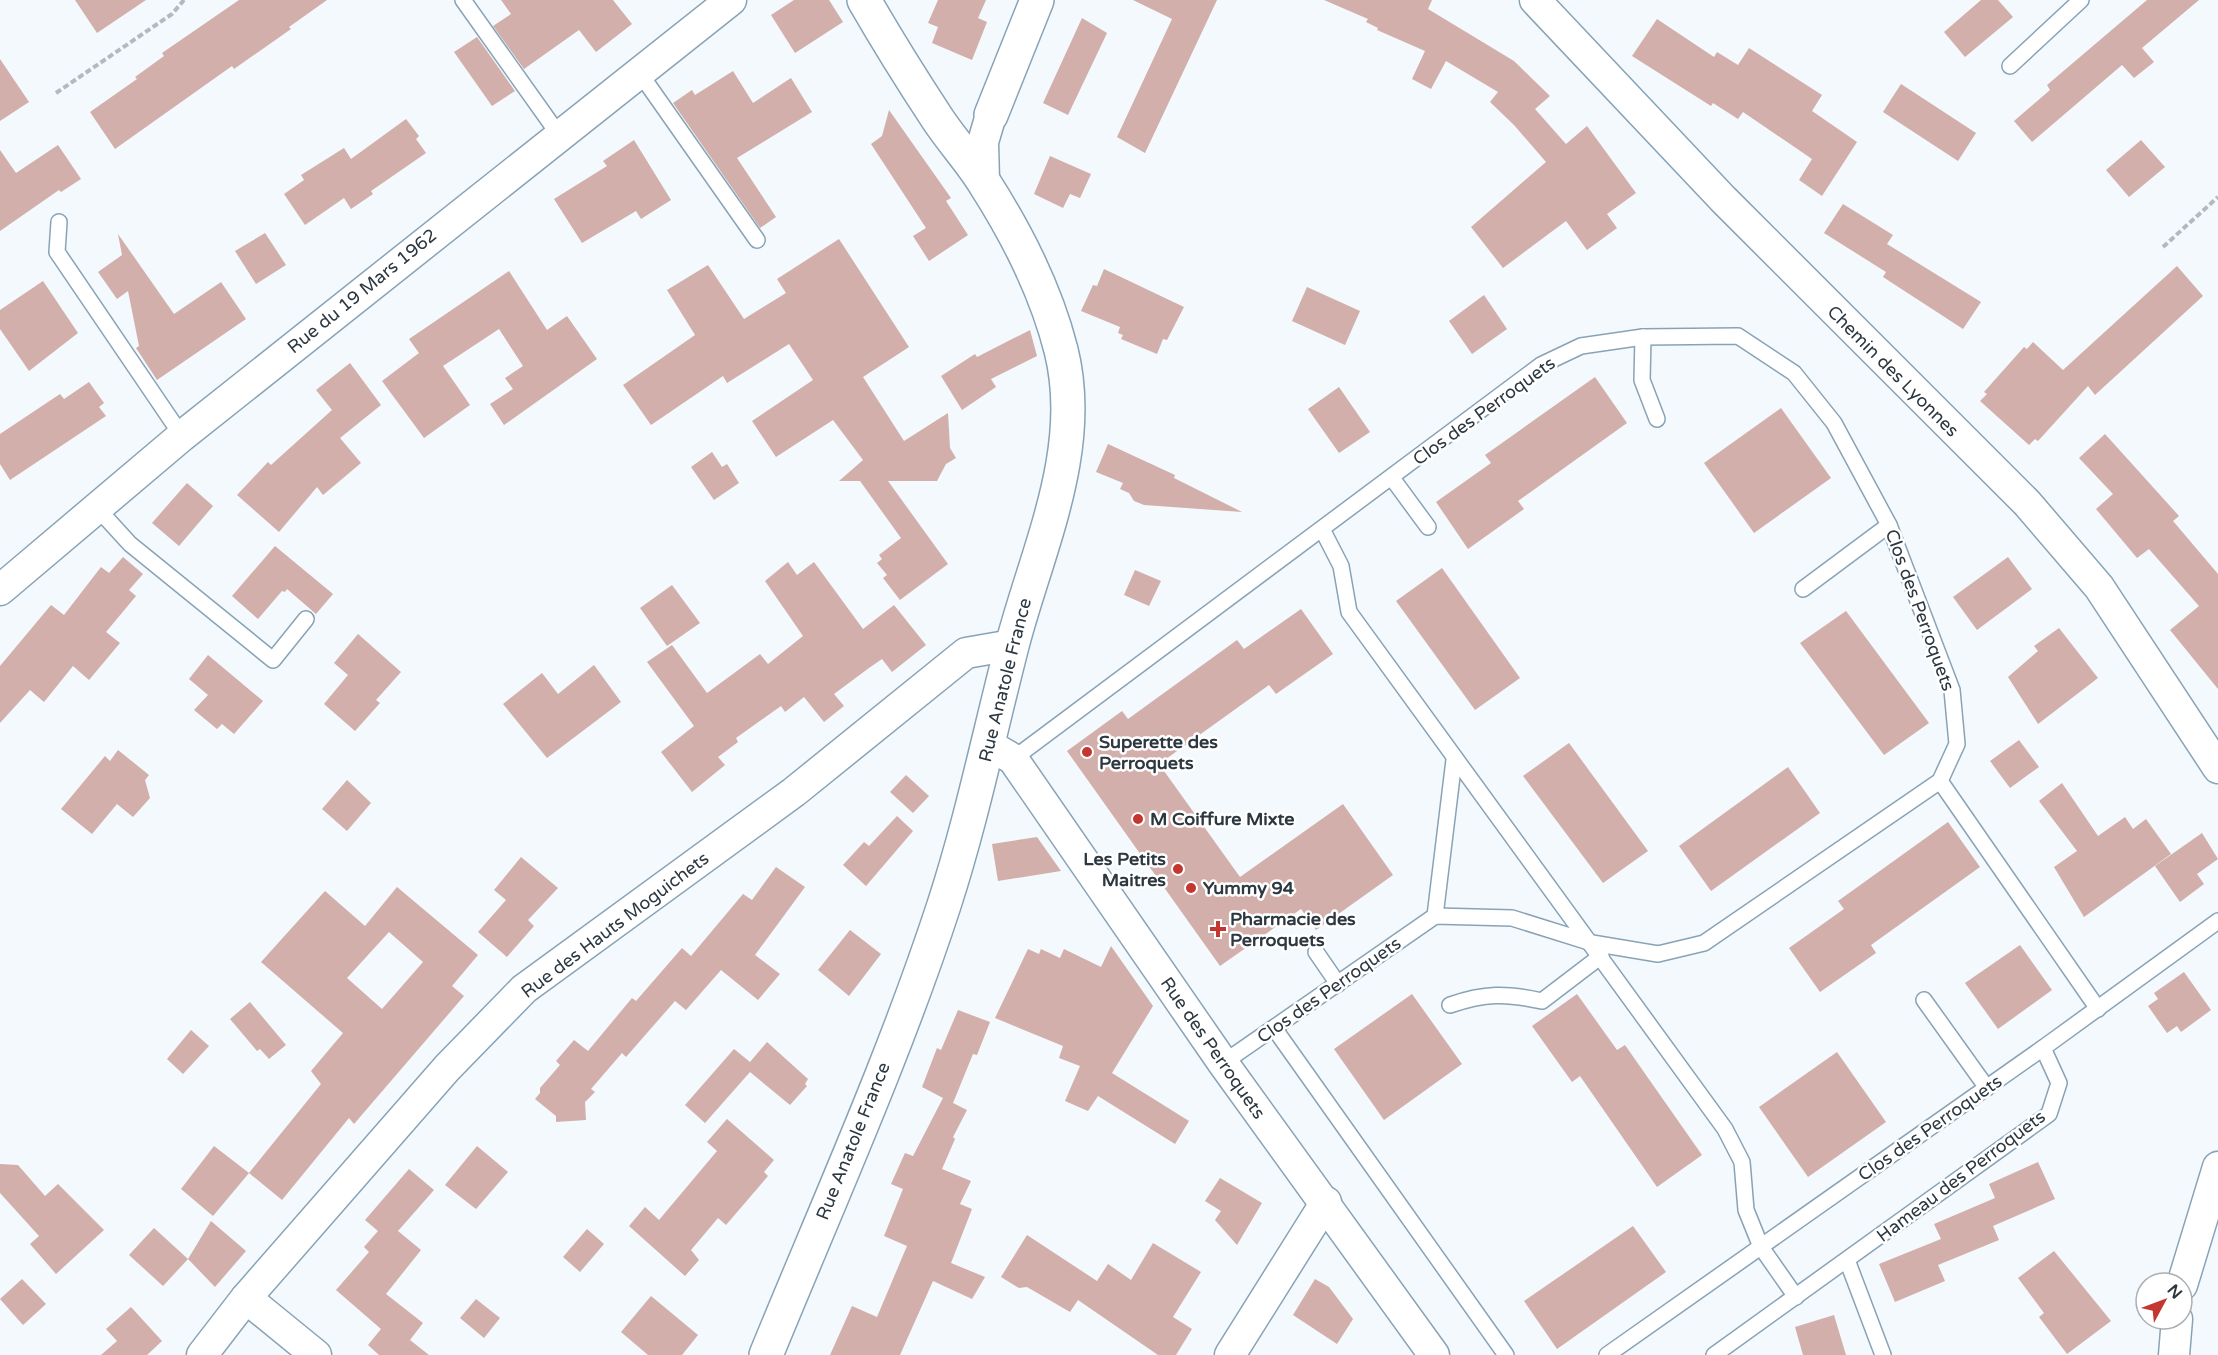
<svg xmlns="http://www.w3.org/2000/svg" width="2218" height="1355" font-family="'Varela Round',sans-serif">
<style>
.building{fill:#d2afaa;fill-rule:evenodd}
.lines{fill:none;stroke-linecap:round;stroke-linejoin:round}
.lane-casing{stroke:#88a3b7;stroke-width:18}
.street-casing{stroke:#88a3b7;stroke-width:33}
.secondary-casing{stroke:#88a3b7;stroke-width:36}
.path{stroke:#b2babf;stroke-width:4;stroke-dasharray:6 3;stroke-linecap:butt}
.lane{stroke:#fff;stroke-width:15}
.street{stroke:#fff;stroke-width:30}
.secondary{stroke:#fff;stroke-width:33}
.poi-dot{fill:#c43630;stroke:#fff;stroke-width:2}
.labels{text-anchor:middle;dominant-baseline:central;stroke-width:5;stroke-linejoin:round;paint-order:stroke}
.street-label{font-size:18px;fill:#2c373f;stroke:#fff}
.poi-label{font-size:18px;font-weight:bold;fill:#2c373f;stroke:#fff;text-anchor:start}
</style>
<rect width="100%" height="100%" fill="#f3f9fd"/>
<g class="building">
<polygon points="75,0 146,0 97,33"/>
<polygon points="239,0 327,0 289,27 291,29 274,41 234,69 232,66 115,149 90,112 137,79 135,77 164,56 162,53"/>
<polygon points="501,0 613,0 632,24 596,52 579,30 524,69 493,26 511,14"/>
<polygon points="794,0 829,0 843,22 795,53 771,15"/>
<polygon points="938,0 986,0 978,18 987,22 972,60 932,43 938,27 928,23"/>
<polygon points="1133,0 1217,0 1145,153 1117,137 1172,19"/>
<polygon points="1324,0 1432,0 1428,9 1514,61 1550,96 1535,109 1566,144 1587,126 1636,193 1607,214 1617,228 1587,250 1566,221 1503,268 1471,227 1546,162 1514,125 1490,102 1498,92 1446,61 1431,89 1412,79 1425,51 1377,30 1378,28 1366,22 1368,19"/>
<polygon points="1981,0 1998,0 2013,17 1965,57 1944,32"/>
<polygon points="2147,0 2199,0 2142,48 2154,62 2134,78 2122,65 2032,142 2014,121 2050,90 2047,85"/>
<polygon points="1082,18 1107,33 1068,115 1043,103"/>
<polygon points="1657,19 1714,57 1717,52 1738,65 1749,48 1822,95 1812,111 1857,142 1822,196 1799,180 1812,159 1743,112 1738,119 1713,103 1711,106 1632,56"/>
<polygon points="477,37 515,91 492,106 454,52"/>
<polygon points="0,59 29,102 0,121"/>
<polygon points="733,71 753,103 791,78 812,112 737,158 776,217 760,228 673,103 692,90 695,95"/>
<polygon points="1901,84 1976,133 1958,161 1883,112"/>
<polygon points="889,110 951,198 946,201 968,235 929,261 913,236 926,228 871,144 882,136"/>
<polygon points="406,119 419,136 416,139 426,153 371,191 373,194 351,209 344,198 305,225 284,194 304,180 301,175 344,148 351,159"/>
<polygon points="634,140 671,200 641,219 636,211 582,243 554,199 607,166 603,161"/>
<polygon points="2141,140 2165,167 2129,197 2106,170"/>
<polygon points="58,145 81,179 61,192 59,190 0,231 0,150 16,173"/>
<polygon points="1050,156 1091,174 1080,198 1070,194 1063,208 1034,194"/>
<polygon points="1843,204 1893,235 1887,244 1981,302 1963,329 1883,277 1886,272 1824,233"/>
<polygon points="265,233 286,265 256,284 235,251"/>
<polygon points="118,234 174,314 221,282 246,319 157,380 136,348 139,346 128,291 117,299 98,272 122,255"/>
<polygon points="839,239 909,347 863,377 904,441 948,413 950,448 956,458 946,464 937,481 888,481 948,564 900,600 883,578 887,575 877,563 882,559 879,555 901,538 860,481 839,481 863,460 833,420 776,457 752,421 813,380 789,344 727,383 723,376 651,425 623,385 695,335 667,290 708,265 744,319 786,293 777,279"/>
<polygon points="2177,266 2203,296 2095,395 2088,386 2038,441 2035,439 2029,445 1980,401 1987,394 1984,392 2024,347 2027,349 2033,342 2063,370"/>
<polygon points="1104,269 1184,307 1167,340 1163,339 1157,354 1121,339 1123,335 1118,333 1120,327 1081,311 1093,285 1097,286"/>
<polygon points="509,271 547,330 567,316 597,359 504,425 490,404 513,389 505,378 523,366 499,329 443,366 470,405 424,438 382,381 419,353 409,339"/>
<polygon points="43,281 78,333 29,371 0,329 0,310"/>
<polygon points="1307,287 1360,311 1345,345 1292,321"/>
<polygon points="1484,295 1507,329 1472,354 1449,321"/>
<polygon points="1030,330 1037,356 991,379 996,387 962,410 941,376 975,354 977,357"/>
<polygon points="350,363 381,405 340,438 361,463 323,495 317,487 279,532 237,495 268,462 271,465 332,410 316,390"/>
<polygon points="1595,377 1627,423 1518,501 1524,509 1468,549 1436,502 1491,463 1485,455"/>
<polygon points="89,382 104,403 99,407 106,416 10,480 0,464 0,434 60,394 64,399"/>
<polygon points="1339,387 1370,432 1339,453 1308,409"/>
<polygon points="1781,408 1831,478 1754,533 1704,463"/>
<polygon points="2105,434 2179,516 2173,521 2218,574 2218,689 2170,630 2199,606 2149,549 2137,558 2096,509 2113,494 2079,458"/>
<polygon points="1108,444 1175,475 1174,478 1242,512 1144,505 1134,501 1129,493 1120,489 1123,483 1096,472"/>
<polygon points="712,452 722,467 727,464 739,483 714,500 691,467"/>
<polygon points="187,483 213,506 179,546 152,523"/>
<polygon points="275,546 333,594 316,614 287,589 285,592 282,591 258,619 232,596"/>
<polygon points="123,557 143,574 129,590 136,596 106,632 120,643 89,680 73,666 44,702 30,690 0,723 0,666 51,605 64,615 101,567 109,573"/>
<polygon points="2008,557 2032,589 1977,630 1953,597"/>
<polygon points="788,562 797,575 814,562 863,629 894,605 926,645 892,672 882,659 869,668 834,694 844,706 824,722 804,697 785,712 781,706 736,738 738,742 718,757 725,765 692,792 661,752 694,726 647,662 672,645 707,693 760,654 768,664 803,636 765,581"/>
<polygon points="1442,568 1520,678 1475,710 1396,601"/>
<polygon points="1135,570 1161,581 1149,606 1124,595"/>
<polygon points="672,585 700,623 667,646 640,608"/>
<polygon points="1301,609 1333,654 1276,694 1269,685 1159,764 1240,877 1343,804 1393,875 1316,930 1301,909 1220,966 1067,751 1122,711 1128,719 1237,640 1244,649"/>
<polygon points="1846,611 1929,723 1884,755 1800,643"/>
<polygon points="2059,628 2098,678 2038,724 2008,677 2038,651 2034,646"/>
<polygon points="358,634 401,672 376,700 380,703 355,731 324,704 348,675 334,663"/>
<polygon points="208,655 263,701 234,734 222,724 217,729 194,710 208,695 189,679"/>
<polygon points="594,665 621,702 547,758 503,704 542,673 558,694"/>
<polygon points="2019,740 2039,767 2010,788 1990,761"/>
<polygon points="1569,743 1648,851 1603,883 1523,776"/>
<polygon points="118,750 149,775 145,780 150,798 133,817 117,804 92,834 61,809 105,756 110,761"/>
<polygon points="1788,767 1820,813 1711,891 1679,846"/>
<polygon points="906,775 929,796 913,813 890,792"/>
<polygon points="347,780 371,803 347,831 322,809"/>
<polygon points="2062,783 2098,836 2125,817 2133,829 2146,819 2171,854 2084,917 2054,867 2077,851 2039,801"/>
<polygon points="897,816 913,831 866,886 843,865 864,842 869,846"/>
<polygon points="1948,822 1980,867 1871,945 1876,953 1820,992 1789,948 1844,909 1838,901"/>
<polygon points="2202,833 2218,859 2197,874 2204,884 2180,902 2155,866"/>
<polygon points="1037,837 1061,871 998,881 992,844"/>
<polygon points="521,857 558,888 528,920 534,926 507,957 478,932 506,900 494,890"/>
<polygon points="776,867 805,887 755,955 780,974 758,1000 721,970 686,1010 675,1001 626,1057 622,1053 591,1089 595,1092 585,1102 586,1120 556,1122 556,1116 535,1099 540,1093 540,1088 560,1065 556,1061 574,1040 588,1051 632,998 636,1001 682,948 691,956 743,894 752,900"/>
<path d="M397 887 478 955 452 986 464 996 354 1124 349 1118 282 1200 249 1173 321 1084 311 1071 343 1033 261 962 325 891 365 926ZM389 932 423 962 382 1009 347 978Z"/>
<polygon points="850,930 881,954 849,996 818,970"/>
<polygon points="2020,945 2052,990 1998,1029 1965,983"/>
<polygon points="1111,946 1153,1006 1112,1073 1189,1121 1175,1144 1098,1096 1088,1111 1065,1101 1080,1066 1059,1058 1063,1046 995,1018 1028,949 1039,954 1041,949 1060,958 1064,949 1101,967"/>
<polygon points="2184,972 2211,1010 2181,1032 2177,1026 2167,1033 2148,1006 2158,999 2154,993"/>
<polygon points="1412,994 1462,1064 1384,1120 1334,1049"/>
<polygon points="1577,994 1617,1050 1625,1045 1702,1155 1657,1187 1580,1076 1572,1082 1532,1026"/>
<polygon points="250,1002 286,1045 269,1059 260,1049 257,1051 230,1019"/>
<polygon points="958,1010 990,1022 977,1055 973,1054 953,1103 967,1110 953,1137 955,1139 942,1169 971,1181 960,1204 972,1209 951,1263 985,1277 972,1299 933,1281 900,1355 830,1355 852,1306 877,1317 907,1246 884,1236 903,1189 891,1184 905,1153 913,1156 943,1098 922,1087 937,1048 941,1050"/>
<polygon points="191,1030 209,1046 183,1074 167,1059"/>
<polygon points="767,1042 808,1079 805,1084 807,1086 790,1105 750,1072 705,1123 685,1105 734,1049 750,1062"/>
<polygon points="1837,1052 1886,1122 1808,1177 1759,1107"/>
<polygon points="727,1119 774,1160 764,1172 768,1176 726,1225 718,1218 691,1250 699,1260 685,1276 629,1226 645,1207 659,1220 717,1151 707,1142"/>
<polygon points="214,1146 249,1173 213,1216 181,1189"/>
<polygon points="477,1146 508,1172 476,1209 445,1185"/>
<polygon points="2038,1162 2055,1199 1993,1226 1999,1240 1938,1265 1945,1281 1895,1302 1879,1264 1941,1239 1934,1224 1995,1198 1989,1184"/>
<polygon points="0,1164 18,1165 45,1196 58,1184 104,1230 56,1274 30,1244 39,1236 0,1193"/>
<polygon points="409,1169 434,1190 398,1231 421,1250 386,1294 423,1323 410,1340 429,1355 379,1355 368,1345 381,1329 336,1290 369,1252 364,1247 378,1231 365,1220"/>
<polygon points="1220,1178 1262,1203 1237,1245 1215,1220 1221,1211 1205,1201"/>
<polygon points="211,1221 246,1251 215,1287 188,1259"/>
<polygon points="1633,1226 1666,1272 1557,1349 1524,1301"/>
<polygon points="154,1228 188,1259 163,1286 129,1255"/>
<polygon points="587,1229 604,1244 580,1272 563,1257"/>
<polygon points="1027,1235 1097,1281 1108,1264 1131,1280 1153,1243 1201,1272 1173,1317 1192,1329 1176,1355 1158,1355 1078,1300 1070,1312 1027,1287 1019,1288 1001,1277"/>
<polygon points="2054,1251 2111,1321 2067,1354 2039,1317 2044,1313 2018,1278"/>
<polygon points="22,1279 46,1304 23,1325 0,1299"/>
<polygon points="1315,1279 1329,1287 1353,1319 1337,1344 1293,1315"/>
<polygon points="651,1296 698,1335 682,1355 648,1355 621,1332"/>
<polygon points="476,1299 500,1318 484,1338 460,1318"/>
<polygon points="131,1307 162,1341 147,1355 101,1355 117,1341 106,1329"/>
<polygon points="1834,1315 1846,1355 1803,1355 1795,1327"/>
</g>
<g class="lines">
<defs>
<g id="lane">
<polyline points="463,0 559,135"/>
<polyline points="2010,66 2081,0"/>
<polyline points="639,72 757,240"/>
<polyline points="59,222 57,252 182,436"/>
<polyline points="1643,337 1642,380 1657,419"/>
<polyline points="1392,478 1428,527"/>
<polyline points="97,508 130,544 273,660 306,619"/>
<polyline points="1323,531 1341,566 1349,612 1725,1129 1742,1162 1746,1210 1761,1247 1796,1297"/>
<polyline points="1803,589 1889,525"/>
<polyline points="1013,759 1541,365 1581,346 1643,337 1738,336 1794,373 1834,423 1889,525 1952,690 1957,744 1940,781 1704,943 1658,954 1592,943 1512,918 1435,916 1223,1063"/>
<polyline points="1940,781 2098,1009"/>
<polyline points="1435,916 1454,760"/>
<polyline points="1316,952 1338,984"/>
<polyline points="1924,1000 1987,1088"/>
<path d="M1450 1005C1485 993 1506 993 1542 1001L1601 956"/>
<polyline points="1274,1028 1506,1355"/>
<polyline points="1847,1260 1883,1355"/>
<polyline points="1607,1355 2043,1048 2218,921"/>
<polyline points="1714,1355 2049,1114 2059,1083 2043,1048"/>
</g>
<g id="street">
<polyline points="1535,0 1723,199 2027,503 2099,587 2218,768"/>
<polyline points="984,181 983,142 991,115"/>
<polyline points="0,590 182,436 731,0"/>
<polyline points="989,745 1013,759 1223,1063 1434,1355"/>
<polyline points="2182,1285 2218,1167"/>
<polyline points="246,1298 316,1355"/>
<polyline points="202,1355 246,1298 447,1068 524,989 794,792 966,653 1012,645"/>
<polyline points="1230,1355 1326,1202"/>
<polyline points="2174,1355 2177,1319"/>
</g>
<g id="secondary">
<polyline points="991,115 1037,0"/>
<path d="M766 1355C827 1206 894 1058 944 905 972 819 990 730 1013 642 1038 548 1086 449 1061 350 1046 291 1017 234 985 184 971 161 952 141 937 118 912 80 887 40 864 0"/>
</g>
</defs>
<use href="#lane" class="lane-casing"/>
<use href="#street" class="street-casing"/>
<use href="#secondary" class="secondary-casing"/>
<g class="path">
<polyline points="56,93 172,14 184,0"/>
<polyline points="2163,247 2218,197"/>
</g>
<use href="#lane" class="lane"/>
<use href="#street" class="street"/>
<use href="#secondary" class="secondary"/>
</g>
<g class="poi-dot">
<circle cx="1087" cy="752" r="6"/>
<circle cx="1138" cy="819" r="6"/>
<circle cx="1178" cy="869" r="6"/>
<circle cx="1191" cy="888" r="6"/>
<path d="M1215 920h6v6h6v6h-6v6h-6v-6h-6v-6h6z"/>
</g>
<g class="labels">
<g class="street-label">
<text transform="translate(362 291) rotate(-39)">Rue du 19 Mars 1962</text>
<text transform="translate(1893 371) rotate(45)">Chemin des Lyonnes</text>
<text transform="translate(1484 411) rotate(-36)">Clos des Perroquets</text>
<text transform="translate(1920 610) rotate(70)">Clos des Perroquets</text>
<text transform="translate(1005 680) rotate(-76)">Rue Anatole France</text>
<text transform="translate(615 925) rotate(-37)">Rue des Hauts Moguichets</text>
<text transform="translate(1329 990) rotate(-35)">Clos des Perroquets</text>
<text transform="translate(1213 1048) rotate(55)">Rue des Perroquets</text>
<text transform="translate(1930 1128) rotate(-35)">Clos des Perroquets</text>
<text transform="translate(853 1141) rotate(-68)">Rue Anatole France</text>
<text transform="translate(1961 1176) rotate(-37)">Hameau des Perroquets</text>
</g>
<g class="poi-label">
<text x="1099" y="742">Superette des<tspan x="1099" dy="21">Perroquets</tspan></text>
<text x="1150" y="819">M Coiffure Mixte</text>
<text x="1166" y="859" text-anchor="end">Les Petits<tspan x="1166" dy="21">Maitres</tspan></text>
<text x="1203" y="888">Yummy 94</text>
<text x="1230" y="919">Pharmacie des<tspan x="1230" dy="21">Perroquets</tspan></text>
</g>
</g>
<g transform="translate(2164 1301) rotate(49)"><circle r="28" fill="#ffffff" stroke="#abafb2" stroke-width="1.5"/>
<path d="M0-4.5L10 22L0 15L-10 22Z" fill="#c43630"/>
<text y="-9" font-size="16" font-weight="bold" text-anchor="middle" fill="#2c373f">N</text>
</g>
</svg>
